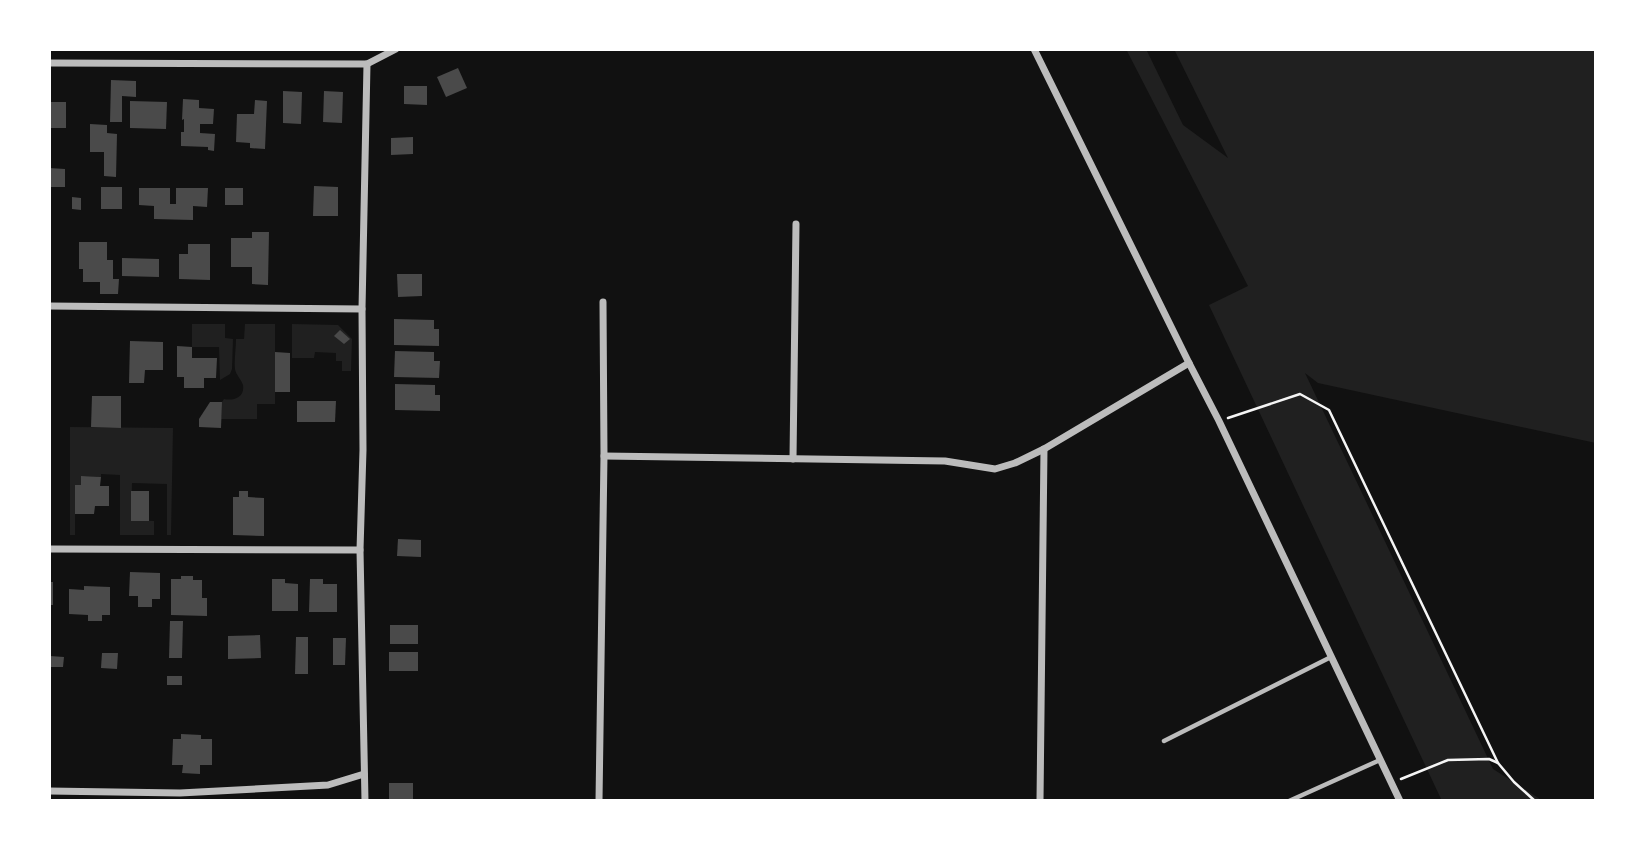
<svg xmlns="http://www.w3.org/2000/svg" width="1645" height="850" font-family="'Playfair Display',serif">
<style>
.green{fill:#202020}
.building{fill:#4a4a4a}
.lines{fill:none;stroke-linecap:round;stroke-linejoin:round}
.path{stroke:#f5f5f5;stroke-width:2.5}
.service{stroke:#bcbcbc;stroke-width:4.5}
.minor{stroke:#bcbcbc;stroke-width:7}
</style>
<rect width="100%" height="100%" fill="#111"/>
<g class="green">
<polygon points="1126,49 1146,49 1183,125 1228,158 1174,49 1596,49 1596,443 1318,383 1305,373 1493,769 1543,801 1442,801 1209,305 1248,286"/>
<polygon points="192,324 225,324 225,338 233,339 232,369 230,374 220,380 219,347 192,347"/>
<path d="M245 324H275V404H257V419H221L222 402 224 399C233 401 245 398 243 385 241 379 236 375 235 369 234 360 236 349 236 339H244Z"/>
<polygon points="292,324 338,325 352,339 351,371 342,371 342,361 336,361 336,353 315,352 314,358 292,358"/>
<polygon points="70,427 173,428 171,535 167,535 167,484 132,483 131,520 154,521 154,535 120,535 120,475 101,474 101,477 81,476 81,485 75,485 75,535 70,535"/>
</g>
<g class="building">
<polygon points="458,68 467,88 446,97 437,77"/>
<polygon points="111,80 136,81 136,97 122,96 122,122 110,122"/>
<polygon points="404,86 427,86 427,105 404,104"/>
<polygon points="283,91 302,92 301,124 283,123"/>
<polygon points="324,91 343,92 342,123 323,122"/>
<polygon points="183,99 199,100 199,108 214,109 213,124 200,124 200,133 215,134 214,151 208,150 208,147 181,146 181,132 184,132 184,119 182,120"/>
<polygon points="255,100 267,101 265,149 250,148 250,143 236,142 237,114 254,114"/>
<polygon points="130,101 167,102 166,129 130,128"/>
<rect x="49" y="102" width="17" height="26"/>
<polygon points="90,124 107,125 107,133 117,134 116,177 104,176 104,152 90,152"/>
<polygon points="413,137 413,154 391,155 391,138"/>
<polygon points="49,168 65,169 65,187 49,187"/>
<polygon points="314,186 338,187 338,216 313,216"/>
<rect x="101" y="187" width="21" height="22"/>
<polygon points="139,188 170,188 170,204 176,204 176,188 208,188 207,207 193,206 193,220 154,219 154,206 139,205"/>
<rect x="225" y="188" width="18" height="17"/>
<polygon points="72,197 81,198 81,210 72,209"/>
<polygon points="252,232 269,232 268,285 252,284 252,267 231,267 231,238 252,238"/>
<polygon points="79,242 107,242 107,260 113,260 113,279 119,279 118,294 100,294 100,282 83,282 83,269 79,269"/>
<polygon points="188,244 210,244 210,280 179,279 179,254 188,254"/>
<polygon points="122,258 159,259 159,277 122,276"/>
<polygon points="397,274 422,274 422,296 398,297"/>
<polygon points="394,319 434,320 434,329 439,329 439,346 394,345"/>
<polygon points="340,330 350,339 344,344 334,336"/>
<polygon points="130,341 163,342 163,370 145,370 144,383 129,383"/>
<polygon points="177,346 192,347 192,358 217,358 216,378 204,378 204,388 184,388 184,377 177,377"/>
<polygon points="395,351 434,352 434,361 440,361 439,378 394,377"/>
<polygon points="275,352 290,353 290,392 275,392"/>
<polygon points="395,384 435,385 435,395 440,395 440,411 395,410"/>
<polygon points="92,396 121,396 121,428 91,427"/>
<polygon points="297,401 336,401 335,422 297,422"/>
<polygon points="210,402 222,402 221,428 199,427 199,419"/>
<polygon points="81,476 101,477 100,486 109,486 109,506 95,506 94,514 75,514 75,485 81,485"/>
<rect x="131" y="491" width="18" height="30"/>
<polygon points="239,491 248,491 248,497 264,498 264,536 233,535 233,497 239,497"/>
<polygon points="398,539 421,540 421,557 397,556"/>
<polygon points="130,572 160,573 160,599 152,599 152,607 138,607 138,596 129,596"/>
<polygon points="181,576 193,576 193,580 202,580 202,598 207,598 207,616 171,615 171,579 181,579"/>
<polygon points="272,579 285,579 285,583 298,584 298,611 272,611"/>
<polygon points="310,579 323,579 323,584 337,584 337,612 309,612"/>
<rect x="49" y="582" width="4" height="23"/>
<polygon points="84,586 110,587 110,615 102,615 102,621 88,621 88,615 69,614 69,589 84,590"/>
<polygon points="170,621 183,621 182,658 169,658"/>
<rect x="390" y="625" width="28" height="19"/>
<polygon points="260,635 261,658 228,659 228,636"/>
<polygon points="296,637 308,637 308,674 295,674"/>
<polygon points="333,638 346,638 345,665 333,665"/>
<rect x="389" y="652" width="29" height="19"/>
<polygon points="102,653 118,653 117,669 101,668"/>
<polygon points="50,656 64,657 63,667 50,667"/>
<rect x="167" y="676" width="15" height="9"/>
<polygon points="181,734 201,735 201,739 212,739 212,765 200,765 200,774 182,773 183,765 172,765 173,739 181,739"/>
<rect x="389" y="783" width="24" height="18"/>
</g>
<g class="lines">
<g class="path">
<polyline points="1228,418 1300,394 1329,410 1498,763"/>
<polyline points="1401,779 1448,760 1489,759 1498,763 1514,782 1535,801"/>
</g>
<g class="service">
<polyline points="1164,741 1331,657"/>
<polyline points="1289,801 1380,760"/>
</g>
<g class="minor">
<polyline points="1034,49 1189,363 1219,421 1400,801"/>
<polyline points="49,63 367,64 396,49"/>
<polyline points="49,306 362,309"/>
<polyline points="604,456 945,461 995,469 1015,463 1044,449 1189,363"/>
<polyline points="793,459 796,224"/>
<polyline points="49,549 360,550"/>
<polyline points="49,791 180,793 328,785 364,774"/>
<polyline points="365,801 360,550 363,450 362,309 367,64"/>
<polyline points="599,801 604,456 603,302"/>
<polyline points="1040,801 1044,449"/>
</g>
</g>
<rect width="1645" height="850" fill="none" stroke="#ffffff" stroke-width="102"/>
</svg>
